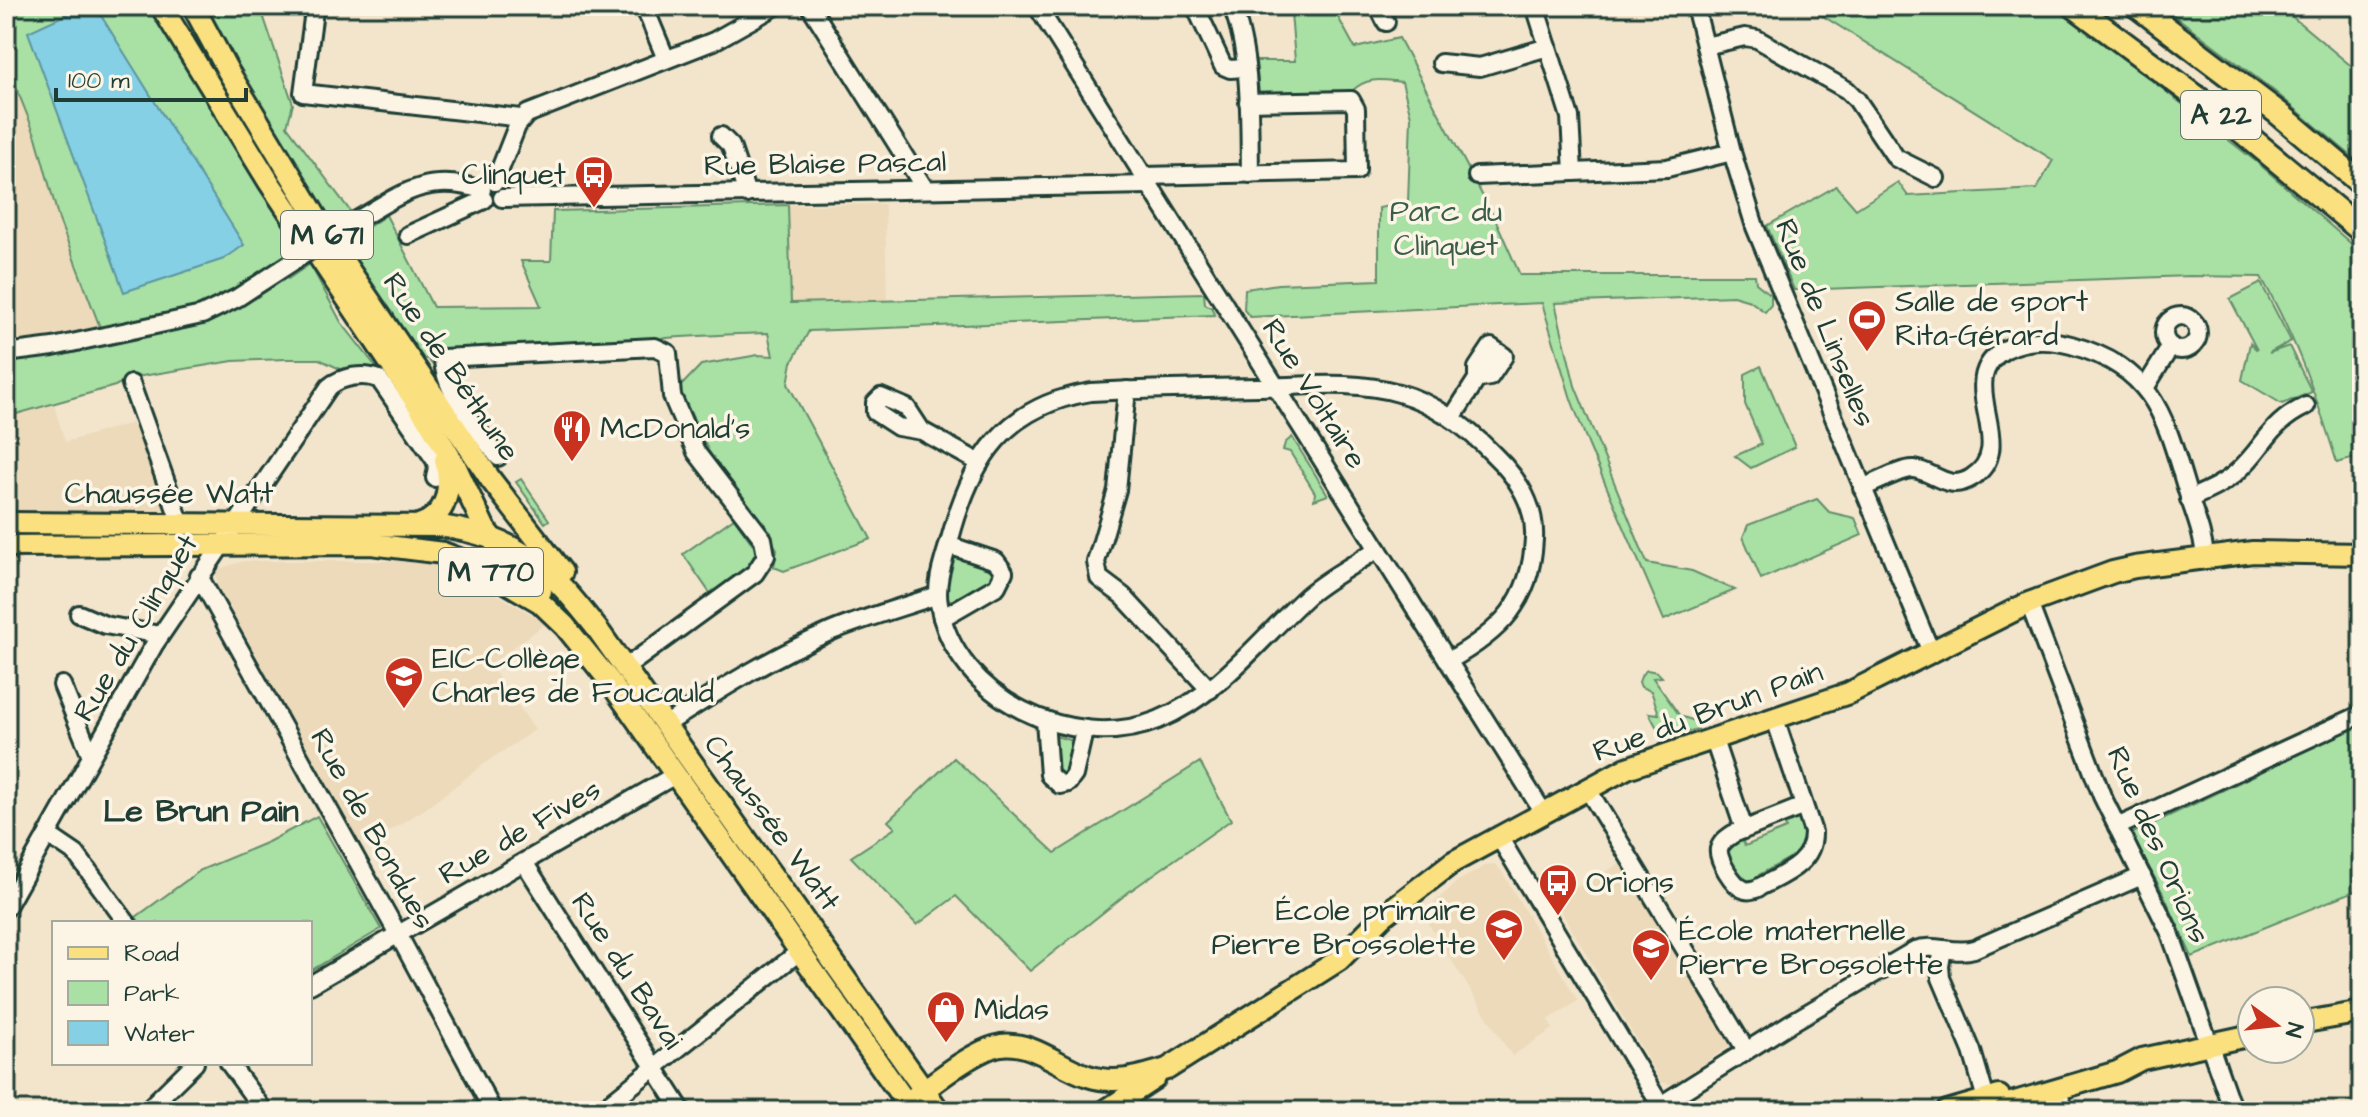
<svg xmlns="http://www.w3.org/2000/svg" width="2368" height="1117" font-family="'Architects Daughter',sans-serif">
<style>
.built{fill:#ecdaba}
.green{fill:#a9e0a4;stroke:#648e6c;stroke-width:2}
.water{fill:#85d0e5;stroke:#5c959e;stroke-width:2}
.lines{fill:none;stroke-linecap:round;stroke-linejoin:round}
.minor-casing{stroke:#1f3d34;stroke-width:22}
.major-casing{stroke:#1f3d34;stroke-width:26}
.highway-casing{stroke:#1f3d34;stroke-width:28}
.minor{stroke:#fcf5e5;stroke-width:16}
.major{stroke:#fbe080;stroke-width:20}
.highway{stroke:#fbe080;stroke-width:22}
.minor-bridge-casing{stroke:#1f3d34;stroke-width:22;stroke-linecap:butt}
.minor-bridge{stroke:#fcf5e5;stroke-width:16}
.labels{text-anchor:middle;dominant-baseline:central;stroke-width:7;stroke-linejoin:round;paint-order:stroke}
.shield{fill:#fcf5e5;stroke:#617469;stroke-width:2}
.shield-label{font-size:28px;font-weight:bold;fill:#1f3d34}
.street-label{font-size:30px;fill:#1f3d34;stroke:#fcf5e5}
.poi-label{font-size:30px;fill:#1f3d34;stroke:#fcf5e5;text-anchor:start}
.park-label{font-size:30px;fill:#3b5e4a;stroke:#fcf5e5}
.neighbourhood-label{font-size:32px;font-weight:bold;fill:#1f3d34;stroke:#fcf5e5}
</style>
<rect width="100%" height="100%" fill="#f3e5cc"/>
<filter id="ink" filterUnits="userSpaceOnUse"><feTurbulence type="fractalNoise" baseFrequency=".0125" numOctaves="2"/><feDisplacementMap in="SourceGraphic" scale="16" xChannelSelector="R" yChannelSelector="G"/><feConvolveMatrix kernelMatrix="1 2 1 2 8 2 1 2 1" color-interpolation-filters="sRGB"/></filter>
<g filter="url(#ink)">
<g class="built">
<polygon points="6,6 95,314 106,343 84,350 11,363 6,362"/>
<polygon points="885,204 887,302 791,303 788,205"/>
<polygon points="54,405 65,442 132,423 140,442 148,440 165,487 158,490 167,511 21,510 21,561 6,560 6,417"/>
<polygon points="244,561 440,561 546,623 490,665 535,730 488,761 425,809 385,834 382,830 360,843 217,584 216,570"/>
<polygon points="1625,861 1737,1041 1673,1084 1663,1083 1660,1080 1554,899"/>
<polygon points="1494,864 1501,870 1578,1001 1548,1020 1553,1029 1512,1056 1422,914 1458,881 1487,865"/>
</g>
<g class="green">
<polygon points="6,6 153,6 301,247 276,265 288,279 310,264 341,322 380,372 342,370 319,359 287,359 233,361 130,378 115,386 6,417 6,362 84,350 106,343 59,220 36,137 6,62"/>
<polygon points="202,6 260,6 293,104 287,126 353,215 330,227"/>
<path d="M1288 6H1332L1355 48 1399 38 1497 223 1520 275H1755L1756 283 1771 295V305L1765 312 1750 301 1733 296 1555 303 1575 386 1647 563 1692 571 1735 590 1664 620 1589 446 1571 399 1542 303 1250 317 1244 310 1245 289 1278 284 1379 280V208L1408 202 1411 117 1402 82C1383 80 1367 76 1352 91L1259 92 1256 61H1295L1291 13Z"/>
<path d="M1807 6H2052L2114 51 2258 163 2362 253V456L2337 463C2317 398 2295 336 2261 277L2190 276 1794 290 1767 226 1836 186 1856 209 1898 182 1908 196 2037 189 2053 160Z"/>
<polygon points="2162,6 2283,6 2289,14 2362,75 2362,165 2274,91"/>
<path d="M788 205 791 303 1204 293 1205 304 1211 307 1215 315 809 331 792 362 788 384 871 539 784 571 774 567 777 549 708 450 679 388 701 365 758 355 773 356 768 333C658 336 550 347 441 354L439 373 427 358 420 362 342 245 386 215 433 307 541 306 521 261H551L553 211Z"/>
<polygon points="2261,283 2291,341 2269,353 2289,346 2312,392 2282,404 2242,380 2250,343 2257,350 2230,299"/>
<polygon points="1761,366 1795,447 1751,468 1735,456 1762,444 1745,404 1745,374"/>
<polygon points="1292,437 1328,495 1314,500 1315,493 1290,452 1283,450 1285,443"/>
<polygon points="521,479 549,520 545,523 516,482"/>
<polygon points="1817,499 1829,512 1855,518 1862,535 1761,579 1743,537 1748,525"/>
<polygon points="734,518 758,552 751,570 712,596 683,554"/>
<polygon points="958,553 990,566 993,576 987,585 951,601 945,595 950,560"/>
<polygon points="1647,670 1657,672 1662,677 1653,678 1680,716 1695,721 1698,729 1671,737 1659,732 1649,713 1659,714 1651,691 1641,687 1639,682 1642,674"/>
<polygon points="2362,724 2362,888 2192,957 2164,895 2131,834"/>
<polygon points="1055,736 1077,742 1071,774 1057,778 1052,737"/>
<polygon points="954,758 1055,853 1200,762 1231,820 1130,891 1030,971 956,896 917,925 851,857 895,828 888,821"/>
<polygon points="317,816 381,929 310,971 310,923 140,923 136,917 201,870 268,842"/>
<polygon points="1796,816 1802,819 1808,838 1797,859 1795,855 1759,875 1761,880 1752,884 1742,882 1727,859 1728,844 1741,837 1745,846 1786,829 1783,820"/>
</g>
<polygon class="water" points="84,6 95,6 244,245 224,259 124,292 28,32"/>
<g class="lines">
<defs>
<g id="minor">
<polyline points="644,6 666,59"/>
<polyline points="810,6 925,189"/>
<polyline points="1037,6 1543,812"/>
<polyline points="1195,6 1223,66 1230,69 1245,68"/>
<path d="M1232 6C1252 57 1249 120 1250 174"/>
<polyline points="1378,6 1386,22"/>
<polyline points="1535,6 1570,117 1573,172"/>
<polyline points="1695,6 1732,152 1755,227 1931,652"/>
<polyline points="314,11 303,93 521,118"/>
<polyline points="1705,46 1745,37 1757,39 1847,90 1857,100 1896,158 1936,178"/>
<polyline points="1441,63 1480,67 1548,47"/>
<polyline points="721,136 731,146 747,194"/>
<polyline points="1144,176 1357,171 1356,109 1351,100 1248,102"/>
<polyline points="1477,176 1667,168 1732,152"/>
<polyline points="495,182 517,126 527,114 714,41 776,6"/>
<polyline points="502,198 1150,185"/>
<path d="M357 220C403 193 427 173 482 190"/>
<polyline points="408,235 484,200"/>
<circle cx="2181" cy="333" r="17"/>
<polyline points="6,353 53,347 202,315 237,298 294,261"/>
<polyline points="131,384 181,524"/>
<polyline points="2145,388 2171,346"/>
<polyline points="1127,390 1117,490 1096,562 1099,578 1123,596 1210,690"/>
<polyline points="1452,418 1477,379 1490,377 1504,356 1491,347 1477,368 1477,379"/>
<polyline points="922,431 898,427 875,412 875,403 881,397 907,408 922,431 980,463"/>
<path d="M498 457C479 430 443 392 443 358L655 347 668 353 672 396 696 452 763 539 766 556 755 573 625 668"/>
<path d="M1862 488C1875 483 1902 468 1914 469 1935 472 1948 492 1971 478 2023 446 1949 380 2006 349 2026 339 2050 339 2071 345 2153 368 2164 414 2186 487 2193 511 2203 532 2205 557"/>
<path d="M2189 499C2207 491 2224 484 2238 471 2265 447 2269 423 2306 406"/>
<path d="M1378 549C1355 564 1328 578 1307 596 1260 639 1219 695 1158 720 1073 754 955 699 939 604 935 583 944 559 950 539 971 459 1004 406 1091 392 1147 389 1204 388 1260 387 1306 386 1354 380 1399 393 1437 404 1467 427 1494 455 1518 478 1536 505 1534 539 1531 602 1500 632 1448 661"/>
<polyline points="199,576 398,934 493,1111"/>
<polyline points="2029,603 2102,796 2170,933 2233,1111"/>
<polyline points="79,614 105,625 160,635"/>
<polyline points="942,618 997,586 1004,572 996,561 948,545"/>
<polyline points="62,685 91,756"/>
<path d="M1775 719 1813 832C1814 865 1781 875 1756 889 1751 890 1748 892 1743 889 1733 885 1717 859 1719 849 1721 842 1727 838 1733 834L1804 806"/>
<polyline points="1045,720 1049,775 1060,785 1068,783 1074,775 1084,731"/>
<path d="M665 725C719 690 773 656 832 631 867 617 903 607 938 595"/>
<polyline points="1714,740 1744,829"/>
<polyline points="1587,788 1746,1050"/>
<polyline points="2117,827 2362,714"/>
<polyline points="48,835 76,854 127,923"/>
<polyline points="1499,837 1664,1111"/>
<polyline points="524,862 682,1111"/>
<path d="M6 908 154 645 329 387C342 376 364 373 379 379L435 460 437 467 435 478"/>
<polyline points="1943,949 1940,966 1941,978 1972,1051 1986,1099"/>
<polyline points="310,985 675,775"/>
<polyline points="229,1063 264,1111"/>
<polyline points="2058,1090 2064,1111"/>
<polyline points="146,1111 195,1063"/>
<polyline points="600,1111 800,951"/>
<path d="M1651 1111 1789 1024 1915 950C1935 943 1954 955 1974 949L2142 876"/>
</g>
<g id="major">
<polyline points="161,6 269,182 430,423 455,465 485,529 501,551 541,591"/>
<polyline points="193,6 228,71 339,255 491,480 562,572"/>
<path d="M6 523 440 526C522 538 549 568 598 630L939 1111"/>
<path d="M419 525C448 516 452 487 445 460"/>
<polyline points="6,546 371,544 443,553 480,567 540,602 565,626 608,679 912,1111"/>
<polyline points="2300,1023 2362,1012"/>
<path d="M896 1111C922 1093 971 1050 1001 1045 1033 1041 1059 1067 1088 1076 1115 1085 1140 1077 1167 1069L1339 960 1383 916 1453 862 1627 768 1849 693 2029 603 2113 572 2135 567 2253 552 2362 554"/>
<polyline points="1105,1111 1155,1078"/>
<polyline points="1947,1111 1999,1096"/>
<polyline points="1984,1111 2117,1072 2142,1059 2252,1035"/>
</g>
<g id="highway">
<polyline points="2074,6 2238,128 2362,231"/>
<polyline points="2137,6 2277,112 2362,184"/>
</g>
</defs>
<use href="#minor" class="minor-casing"/>
<use href="#major" class="major-casing"/>
<use href="#highway" class="highway-casing"/>
<use href="#minor" class="minor"/>
<use href="#major" class="major"/>
<use href="#highway" class="highway"/>
<defs>
<polyline id="minor-bridge" points="294,261 357,220"/>
</defs>
<use href="#minor-bridge" class="minor-bridge-casing"/>
<use href="#minor-bridge" class="minor-bridge"/>
</g>
</g>
<defs>
<symbol id="bus-pin" viewBox="-11 -11 22 30"><path d="M0 17L-7.5 6A9.5 9.5 0 1 1 7.5 6Z" fill="#c8321e" stroke="#fcf5e5"/><path d="M-5-6H5V4H4V6H2V4H-2V6H-4V4H-5ZM-3.5-4V0h7V-4ZM-3.5 1.2v1.5H-2V1.2ZM2 1.2v1.5H3.5V1.2Z" fill="#fff"/></symbol>
<symbol id="stadium-pin" viewBox="-11 -11 22 30"><path d="M0 17L-7.5 6A9.5 9.5 0 1 1 7.5 6Z" fill="#c8321e" stroke="#fcf5e5"/><path d="M0-5a6.5 5 0 1 0 0 10a6.5 5 0 1 0 0-10ZM-3.5-1.8h7v3.6h-7Z" fill="#fff"/></symbol>
<symbol id="restaurant-pin" viewBox="-11 -11 22 30"><path d="M0 17L-7.5 6A9.5 9.5 0 1 1 7.5 6Z" fill="#c8321e" stroke="#fcf5e5"/><path d="M-5-6h1v4h1v-4h1v4h1v-4h1v5L-1.5 .5V6h-2V.5L-5-1ZM5-6V6H3V1.5H1.5Q1.5-4 5-6Z" fill="#fff"/></symbol>
<symbol id="school-pin" viewBox="-11 -11 22 30"><path d="M0 17L-7.5 6A9.5 9.5 0 1 1 7.5 6Z" fill="#c8321e" stroke="#fcf5e5"/><path d="M0-5L7-2L0 1L-7-2ZM-4 1L0 2.5L4 1V4Q0 6-4 4Z" fill="#fff"/></symbol>
<symbol id="shop-pin" viewBox="-11 -11 22 30"><path d="M0 17L-7.5 6A9.5 9.5 0 1 1 7.5 6Z" fill="#c8321e" stroke="#fcf5e5"/><path d="M-5-2.5h2.3a2.7 3.5 0 0 1 5.4 0H5L5.5 6h-11ZM-1.5-2.5h3a1.5 2.3 0 0 0-3 0Z" fill="#fff"/></symbol>
</defs>
<g fill-rule="evenodd">
<use href="#bus-pin" x="572" y="153" width="44" height="60"/>
<use href="#stadium-pin" x="1845" y="297" width="44" height="60"/>
<use href="#restaurant-pin" x="550" y="407" width="44" height="60"/>
<use href="#school-pin" x="382" y="654" width="44" height="60"/>
<use href="#bus-pin" x="1536" y="861" width="44" height="60"/>
<use href="#school-pin" x="1482" y="906" width="44" height="60"/>
<use href="#school-pin" x="1629" y="926" width="44" height="60"/>
<use href="#shop-pin" x="924" y="988" width="44" height="60"/>
</g>
<g class="labels">
<g class="shield">
<rect x="2181" y="91" width="80" height="48" rx="6"/>
<rect x="281" y="211" width="92" height="48" rx="6"/>
<rect x="439" y="548" width="104" height="48" rx="6"/>
</g>
<g class="shield-label">
<text x="2221" y="115">A 22</text>
<text x="327" y="235">M 671</text>
<text x="491" y="572">M 770</text>
</g>
<g class="street-label">
<text transform="translate(825 164) rotate(-1)">Rue Blaise Pascal</text>
<text transform="translate(1825 323) rotate(68)">Rue de Linselles</text>
<text transform="translate(451 367) rotate(56)">Rue de Béthune</text>
<text transform="translate(1314 394) rotate(58)">Rue Voltaire</text>
<text x="169" y="494">Chaussée Watt</text>
<text transform="translate(136 628) rotate(-59)">Rue du Clinquet</text>
<text transform="translate(1708 712) rotate(-20)">Rue du Brun Pain</text>
<text transform="translate(772 823) rotate(54)">Chaussée Watt</text>
<text transform="translate(372 829) rotate(61)">Rue de Bondues</text>
<text transform="translate(520 832) rotate(-30)">Rue de Fives</text>
<text transform="translate(2158 845) rotate(66)">Rue des Orions</text>
<text transform="translate(627 971) rotate(57)">Rue du Bavai</text>
</g>
<g class="poi-label">
<text x="566" y="175" text-anchor="end">Clinquet</text>
<text x="1895" y="302">Salle de sport<tspan x="1895" dy="34">Rita-Gérard</tspan></text>
<text x="600" y="429">McDonald's</text>
<text x="432" y="659">EIC-Collège<tspan x="432" dy="34">Charles de Foucauld</tspan></text>
<text x="1586" y="883">Orions</text>
<text x="1476" y="911" text-anchor="end">École primaire<tspan x="1476" dy="34">Pierre Brossolette</tspan></text>
<text x="1679" y="931">École maternelle<tspan x="1679" dy="34">Pierre Brossolette</tspan></text>
<text x="974" y="1010">Midas</text>
</g>
<g class="park-label">
<text x="1446" y="212">Parc du<tspan x="1446" dy="34">Clinquet</tspan></text>
</g>
<g class="neighbourhood-label">
<text x="201" y="811">Le Brun Pain</text>
</g>
</g>
<rect width="2368" height="1117" fill="none" stroke="#fcf5e5" stroke-width="32"/>
<rect x="16" y="16" width="2336" height="1085" fill="none" stroke="#1f3d34" stroke-width="3" filter="url(#ink)"/>
<rect x="52" y="921" width="260" height="144" fill="#fcf5e5" stroke="#a4ab9e" stroke-width="2"/>
<rect x="68" y="947" width="40" height="12" fill="#fbe080" stroke="#a4ab9e" stroke-width="2"/>
<text x="124" y="961" font-size="24" fill="#1f3d34">Road</text>
<rect x="68" y="981" width="40" height="24" fill="#a9e0a4" stroke="#a4ab9e" stroke-width="2"/>
<text x="124" y="1001" font-size="24" fill="#1f3d34">Park</text>
<rect x="68" y="1021" width="40" height="24" fill="#85d0e5" stroke="#a4ab9e" stroke-width="2"/>
<text x="124" y="1041" font-size="24" fill="#1f3d34">Water</text>
<g transform="translate(2276 1025) rotate(105)"><circle r="38" fill="#fcf5e5" stroke="#a4ab9e" stroke-width="2"/>
<path d="M0-6L14 30L0 20L-14 30Z" fill="#c8321e"/>
<text y="-12" font-size="22" font-weight="bold" text-anchor="middle" fill="#1f3d34">N</text>
</g>
<path d="M56 88v12h190v-12" fill="none" stroke="#1f3d34" stroke-width="4"/>
<text x="68" y="88" font-size="24" fill="#1f3d34" stroke="#fcf5e5" stroke-width="6" paint-order="stroke">100 m</text>
</svg>
